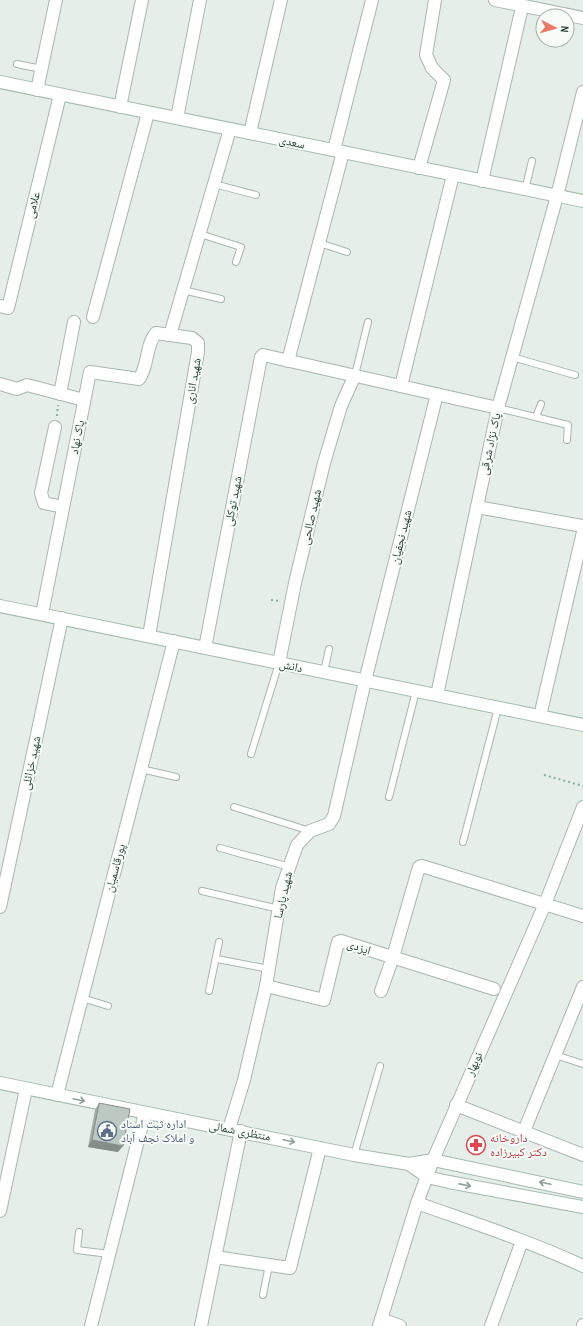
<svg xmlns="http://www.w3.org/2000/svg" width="583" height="1326" font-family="'Archivo Narrow','Noto Naskh Arabic',sans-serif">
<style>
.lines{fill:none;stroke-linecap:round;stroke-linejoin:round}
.lane-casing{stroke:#a9b6b0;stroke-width:8}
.street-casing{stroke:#a9b6b0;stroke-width:14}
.secondary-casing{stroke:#a5bab0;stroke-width:14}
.path{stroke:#88b09f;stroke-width:2;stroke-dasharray:2 3;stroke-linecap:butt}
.lane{stroke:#fff;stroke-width:6}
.street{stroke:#fff;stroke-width:12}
.secondary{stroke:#fff;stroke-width:12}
.wall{fill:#a2ada7}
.shaded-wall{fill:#848d88}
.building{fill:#bcc9c2;stroke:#848d88}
.oneway{stroke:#92a09a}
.labels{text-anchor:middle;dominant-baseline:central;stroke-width:4;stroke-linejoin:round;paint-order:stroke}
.street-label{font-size:12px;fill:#264036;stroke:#f7fbf8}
.service-label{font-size:12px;fill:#4e5e75;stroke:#f7fbf8;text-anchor:start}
.health-label{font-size:12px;fill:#be3a42;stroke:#f7fbf8;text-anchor:start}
</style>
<rect width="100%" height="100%" fill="#e6eeea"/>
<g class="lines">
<defs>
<g id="lane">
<polyline points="17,64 42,69"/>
<polyline points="214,184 256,195"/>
<polyline points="525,190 532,161"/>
<polyline points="200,234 241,247 236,262"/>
<polyline points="319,243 347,252"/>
<polyline points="183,290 221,299"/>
<polyline points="512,357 575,375"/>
<polyline points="355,375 368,322"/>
<polyline points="498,408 568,425 567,440"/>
<polyline points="536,417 541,404"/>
<polyline points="324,672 329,649"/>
<polyline points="251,754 279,663"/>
<polyline points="141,769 176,777"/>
<polyline points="389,797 416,691"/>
<polyline points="234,807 310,831"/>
<polyline points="463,842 498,708"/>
<polyline points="220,848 290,867"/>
<polyline points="202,891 279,909"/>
<polyline points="217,959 269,969"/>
<polyline points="209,991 219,942"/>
<polyline points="82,998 108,1006"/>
<polyline points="555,1055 583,1064"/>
<polyline points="354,1155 380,1066"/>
<polyline points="79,1232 77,1250 109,1254"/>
<polyline points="263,1295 269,1265"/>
</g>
<g id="street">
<polyline points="495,0 583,18"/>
<polyline points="37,90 56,0"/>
<polyline points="120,107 142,0"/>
<polyline points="177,118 200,0"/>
<polyline points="250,133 281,0"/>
<polyline points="334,150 372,0"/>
<polyline points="419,168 444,80 432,68 426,55 435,0"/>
<polyline points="482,181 522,7"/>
<polyline points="0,306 8,308 60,95"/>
<polyline points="93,317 148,113"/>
<polyline points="288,361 343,152"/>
<polyline points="0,384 17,389 27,385 84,400"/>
<polyline points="401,386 453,175"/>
<polyline points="60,394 74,322"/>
<polyline points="55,427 41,493 44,503 63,507"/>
<polyline points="477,507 583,526"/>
<path d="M42 614 90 372 139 379C149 365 145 346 156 333L170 335"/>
<polyline points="149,636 198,352 198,343 192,338 170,335 230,129"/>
<polyline points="205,648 261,357 263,355 498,408"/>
<polyline points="279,663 295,583 324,463 341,406 355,375"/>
<polyline points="437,695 498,408 557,196 583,92"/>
<polyline points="540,716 583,532"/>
<polyline points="0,907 62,618"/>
<polyline points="266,986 324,1000 338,942 341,941 494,989"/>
<polyline points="381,991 393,957 419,867 422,866 583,916"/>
<polyline points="57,1095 174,641"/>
<polyline points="456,1105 583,1155"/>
<polyline points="229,1129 244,1080 266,986 282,888 297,845 310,831 329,824 334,816 365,681 437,394"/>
<polyline points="524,1131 583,987"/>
<path d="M417 1203C473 1223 529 1241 583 1266"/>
<polyline points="0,1211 26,1089"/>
<polyline points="215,1257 290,1268 320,1148"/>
<polyline points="381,1319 400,1326"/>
<polyline points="91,1326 145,1113"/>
<polyline points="201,1326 241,1131"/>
<polyline points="379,1326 417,1203 433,1160 545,904 583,807"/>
<polyline points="491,1326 522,1241"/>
<polyline points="583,1326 583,1325"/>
</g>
<g id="secondary">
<polyline points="0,82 583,201"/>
<polyline points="0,606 583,725"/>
<polyline points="0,1083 354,1155 409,1164 433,1160 583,1192"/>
<polyline points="409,1164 427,1177 449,1182 583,1207"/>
</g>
</defs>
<use href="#lane" class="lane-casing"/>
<use href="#street" class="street-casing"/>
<use href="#secondary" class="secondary-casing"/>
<g class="path">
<polyline points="57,416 58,405"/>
<polyline points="271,600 280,601"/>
<polyline points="544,775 583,786"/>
</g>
<use href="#lane" class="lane"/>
<use href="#street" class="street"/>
<use href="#secondary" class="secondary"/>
</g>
<polygon class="wall" points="99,1103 118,1152 88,1147 95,1110"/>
<polygon class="shaded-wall" points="92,1140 123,1146 118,1152 88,1147"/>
<polygon class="building" points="99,1103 130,1109 123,1146 92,1140"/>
<defs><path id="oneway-shaft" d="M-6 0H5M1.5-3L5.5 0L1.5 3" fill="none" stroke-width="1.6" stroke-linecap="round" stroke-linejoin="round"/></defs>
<g class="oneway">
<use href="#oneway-shaft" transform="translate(79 1100) rotate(12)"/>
<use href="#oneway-shaft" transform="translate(289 1141) rotate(12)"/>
<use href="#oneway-shaft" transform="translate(545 1183) rotate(-168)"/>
<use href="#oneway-shaft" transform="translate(465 1185) rotate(11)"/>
</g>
<defs>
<symbol id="civic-ring" viewBox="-11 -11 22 22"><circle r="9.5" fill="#f7fbf8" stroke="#5c6f8a" stroke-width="1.5"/><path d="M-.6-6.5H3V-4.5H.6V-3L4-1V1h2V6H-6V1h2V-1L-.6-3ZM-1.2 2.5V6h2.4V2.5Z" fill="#5c6f8a"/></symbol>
<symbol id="pharmacy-ring" viewBox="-11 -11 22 22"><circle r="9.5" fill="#f7fbf8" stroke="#e0444e" stroke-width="1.5"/><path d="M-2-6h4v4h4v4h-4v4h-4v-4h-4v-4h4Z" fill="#e0444e"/></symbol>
</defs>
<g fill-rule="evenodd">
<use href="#civic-ring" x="96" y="1120" width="22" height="22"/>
<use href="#pharmacy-ring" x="465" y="1134" width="22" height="22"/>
</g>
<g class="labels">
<g class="street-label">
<text transform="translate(292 142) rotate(12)">سعدی</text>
<text transform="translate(33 205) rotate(-76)">علامی</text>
<text transform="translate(193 381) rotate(-80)">شهید اناری</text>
<text transform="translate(77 437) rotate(-79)">پاک نهاد</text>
<text transform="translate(490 444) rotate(-78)">پاک نژاد شرقی</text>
<text transform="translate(233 501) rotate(-79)">شهید توکلی</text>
<text transform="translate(311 517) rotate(-77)">شهید صالحی</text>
<text transform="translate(401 537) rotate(-76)">شهید نجفیان</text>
<text transform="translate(291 666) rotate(12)">دانش</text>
<text transform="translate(31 763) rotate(-78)">شهید خزائلی</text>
<text transform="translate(115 868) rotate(-75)">پورقاسمیان</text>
<text transform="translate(283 895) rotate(-77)">شهید پارسا</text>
<text transform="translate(359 947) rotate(18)">ایزدی</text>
<text transform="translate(474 1064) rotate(-66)">نوبهار</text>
<text transform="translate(240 1131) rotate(11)">منتظری شمالی</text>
</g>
<g class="service-label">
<text x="121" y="1124">اداره ثبت اسناد<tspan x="121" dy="14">و املاک نجف آباد</tspan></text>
</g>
<g class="health-label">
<text x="490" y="1138">داروخانه<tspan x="490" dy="14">دکتر کبیرزاده</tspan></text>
</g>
</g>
<g transform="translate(555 28) rotate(96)"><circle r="19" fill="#f7fbf8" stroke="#a3b0aa"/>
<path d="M0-3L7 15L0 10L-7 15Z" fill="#ec7867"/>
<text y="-6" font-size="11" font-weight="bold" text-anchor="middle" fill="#264036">N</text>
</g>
</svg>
